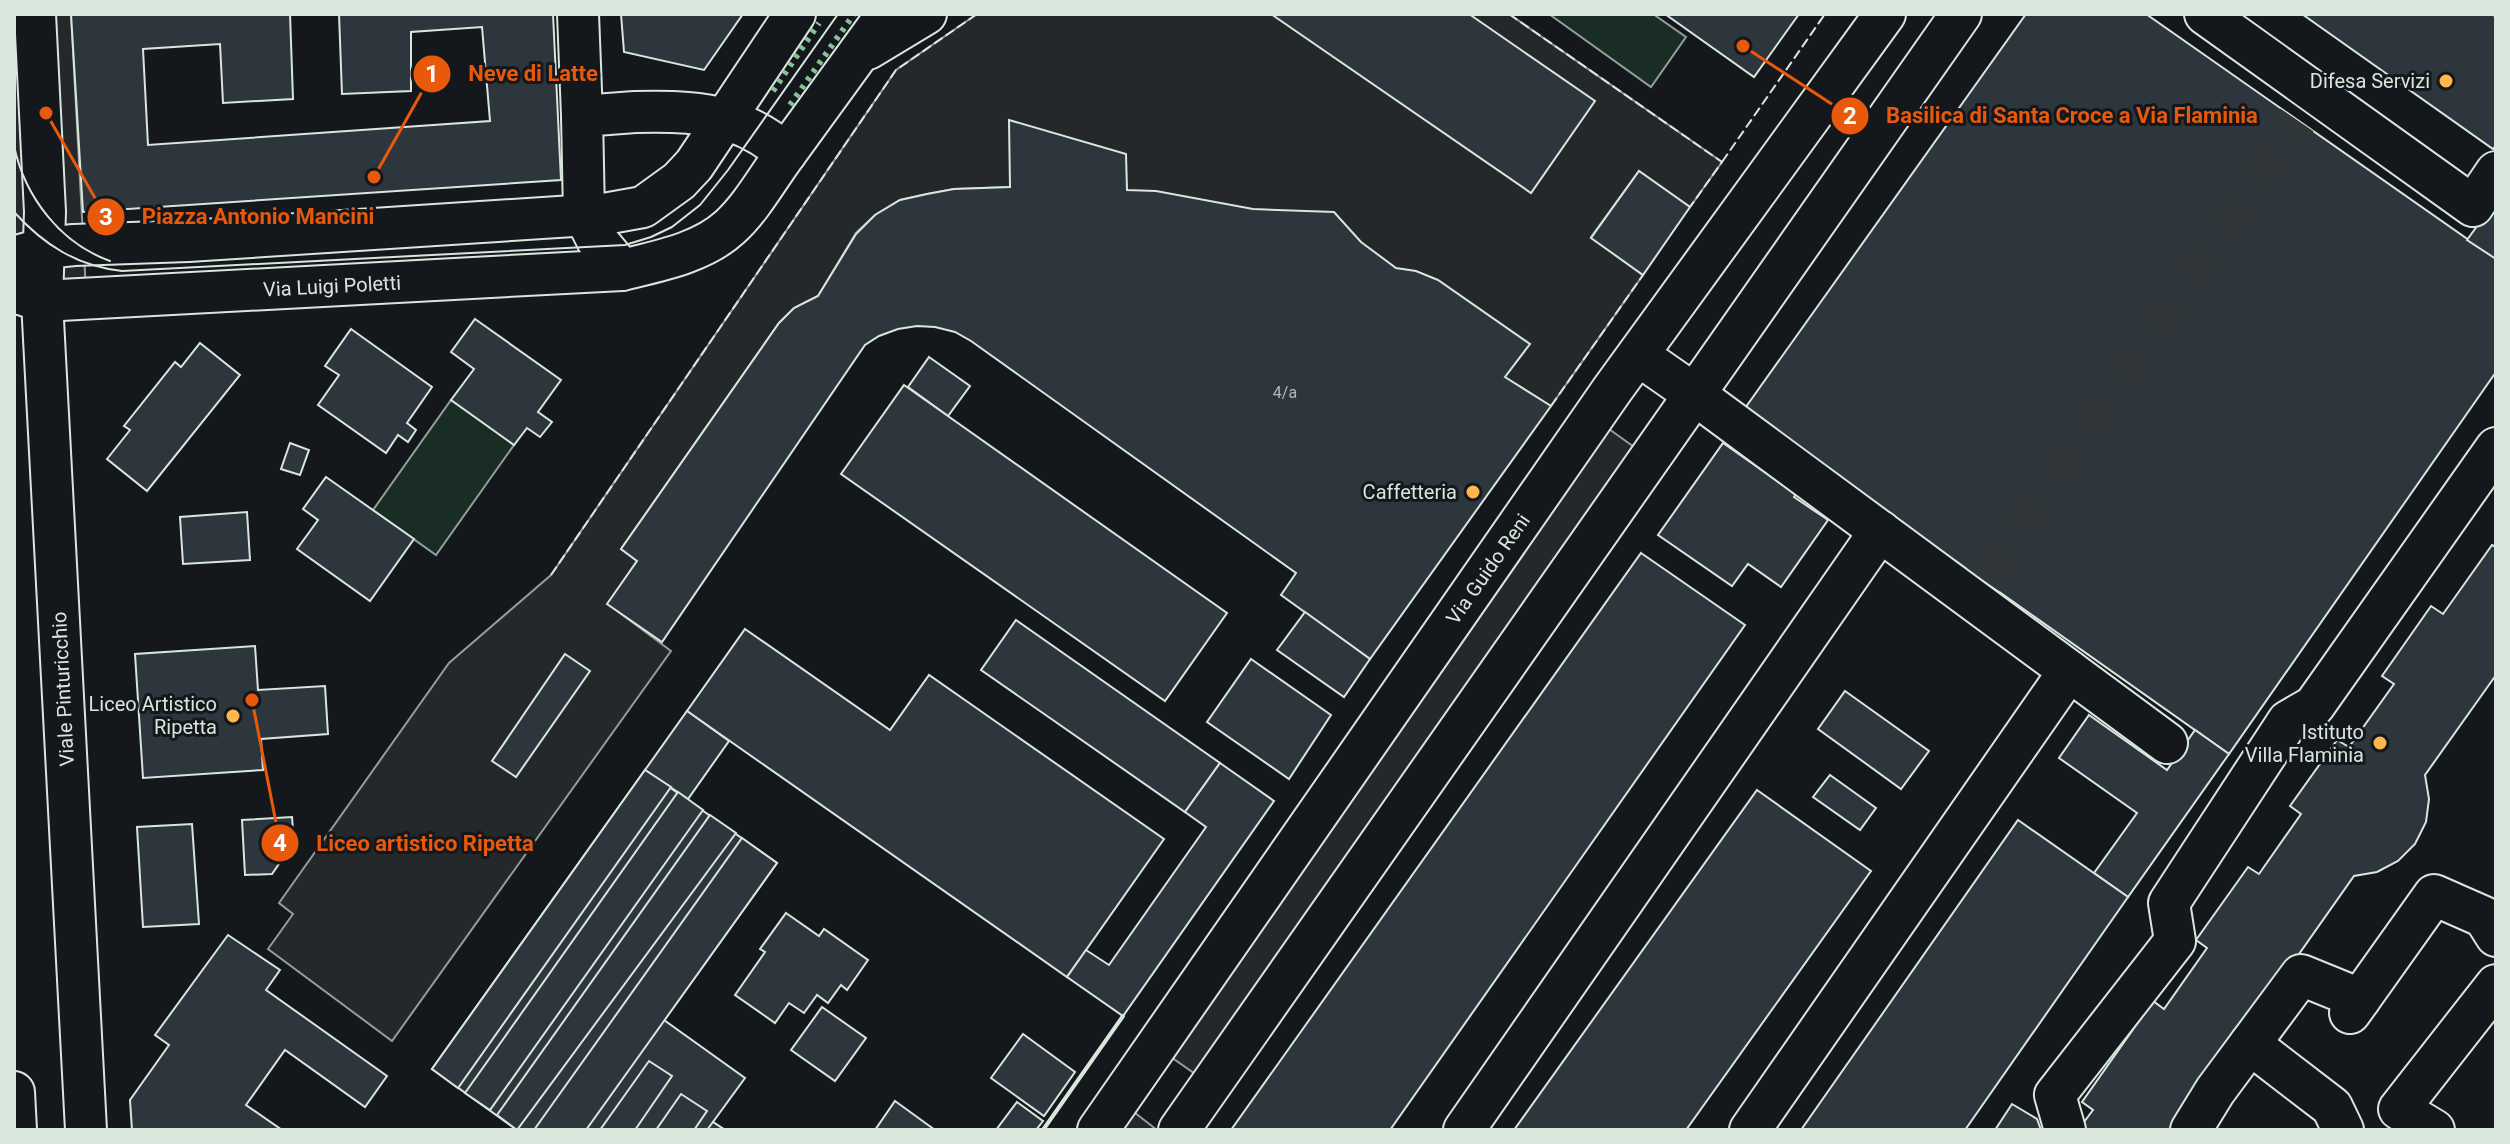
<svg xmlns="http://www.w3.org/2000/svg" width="2510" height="1144" font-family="Roboto,sans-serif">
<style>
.green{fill:#1a2d24;stroke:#939e99;stroke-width:2}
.parking{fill:#24282b;stroke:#939e99;stroke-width:2}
.building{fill:#2c363c;stroke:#d8e6dc;stroke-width:2}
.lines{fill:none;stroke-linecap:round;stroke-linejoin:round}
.minor-tunnel{stroke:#313739;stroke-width:40;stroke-dasharray:40 20;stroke-linecap:butt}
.minor-casing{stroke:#d8e6dc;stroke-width:44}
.minor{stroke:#14181c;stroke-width:40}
.tram{stroke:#d8e6dc;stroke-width:2}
.hedge{stroke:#8ac095;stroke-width:6;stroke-dasharray:4 6;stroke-linecap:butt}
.fence{stroke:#d8e6dc;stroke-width:2;stroke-dasharray:10 4;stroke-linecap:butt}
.wall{stroke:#d8e6dc;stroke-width:4}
.poi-dot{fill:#ffb74d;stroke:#14181c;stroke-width:3}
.labels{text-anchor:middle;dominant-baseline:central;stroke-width:6;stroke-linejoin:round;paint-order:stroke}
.number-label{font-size:16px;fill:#adbab4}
.poi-label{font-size:20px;fill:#d8e6dc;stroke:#14181c;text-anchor:end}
.street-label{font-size:20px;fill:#d8e6dc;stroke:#14181c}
.leader{fill:none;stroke:#e8590c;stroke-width:3}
.callout-dot{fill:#e8590c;stroke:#14181c;stroke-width:3}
.mark-label{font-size:24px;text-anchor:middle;font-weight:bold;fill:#fff}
.callout-label{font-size:22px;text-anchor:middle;font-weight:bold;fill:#e8590c;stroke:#14181c;stroke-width:6;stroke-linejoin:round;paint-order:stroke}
</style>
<rect width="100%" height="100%" fill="#14181c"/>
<g class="green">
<polygon points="1549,14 1653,14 1686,37 1651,87"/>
<polygon points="451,400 514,445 436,555 373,510"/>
</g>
<g class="parking">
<polygon points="14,14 71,14 87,310 14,315"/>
<polygon points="977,14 1509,14 1722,162 1690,207 1639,171 1591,237 1643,275 1551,406 1010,187 954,189 927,194 900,200 875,215 856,233 818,296 794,308 779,323 621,549 637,561 608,604 671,651 392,1041 268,949 293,914 279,903 449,663 551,575 896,70"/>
<polygon points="1602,424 1641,452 1201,1078 1161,1050"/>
<polygon points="1130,1109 1157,1130 1115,1130"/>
</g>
<g class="building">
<polygon points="71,14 290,14 293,99 223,103 220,44 143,49 148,145 490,121 482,27 411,32 411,91 342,94 339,14 553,14 561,180 83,212"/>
<polygon points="621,14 743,14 704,70 624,52"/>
<polygon points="1271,14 1469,14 1595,101 1531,193"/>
<polygon points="1665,14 1799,14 1754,77"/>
<polygon points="2026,14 2146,14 2496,259 2496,372 2229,754 1743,411"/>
<polygon points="2302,14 2492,14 2496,17 2496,145 2493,149"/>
<polygon points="1009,120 1126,154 1127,190 1156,191 1253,209 1334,212 1361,242 1396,268 1416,271 1438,280 1530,344 1505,377 1551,406 1370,659 1281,595 1296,573 971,341 955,332 935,327 917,326 898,329 879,336 865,345 662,642 607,604 637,561 621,549 779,323 794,308 818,296 856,234 875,215 900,200 927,194 954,189 1010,187"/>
<polygon points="1639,171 1690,207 1643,275 1591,238"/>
<polygon points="2496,200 2496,259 2467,240"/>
<polygon points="475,319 561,380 538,412 552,422 540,437 527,428 514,445 451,400 474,369 451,352"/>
<polygon points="351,329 432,387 407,423 416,430 408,442 398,435 386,453 318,405 339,375 325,366"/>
<polygon points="200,343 240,375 147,491 107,459 130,430 124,426 175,362 181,367"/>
<polygon points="929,357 970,386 948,416 908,387"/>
<polygon points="904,385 1227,613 1165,701 841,474"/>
<polygon points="290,443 309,450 300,475 281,469"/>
<polygon points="1723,443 1796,494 1794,497 1828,520 1781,587 1748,564 1732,586 1658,535"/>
<polygon points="326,477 414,539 370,601 297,549 318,520 303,509"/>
<polygon points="247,512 250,560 183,564 180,517"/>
<polygon points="2492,545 2496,547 2496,675 2425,775 2429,799 2426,822 2415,844 2398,861 2377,872 2354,876 2175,1130 2078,1130 2093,1110 2082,1102 2153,1001 2164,1009 2207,948 2196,940 2248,867 2259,874 2301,814 2290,806 2337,740 2349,747 2394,684 2382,676 2431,606 2443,614"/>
<polygon points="1641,553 1745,625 1390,1130 1231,1130"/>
<polygon points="1305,612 1370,659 1344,697 1277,650"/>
<polygon points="1016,620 1220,763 1185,812 981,670"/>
<polygon points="745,629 890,730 929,675 1164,839 1067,977 687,711"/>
<polygon points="255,646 258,690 325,686 328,734 261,739 263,770 143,778 135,654"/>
<polygon points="565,654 590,671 516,777 492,761"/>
<polygon points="1251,659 1331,715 1289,779 1207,722"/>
<polygon points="1845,691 1929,751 1901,789 1818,729"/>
<polygon points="687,711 729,741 688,799 645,770"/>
<polygon points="2089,715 2167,770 2195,730 2229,754 2128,897 2094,873 2137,813 2059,758"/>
<polygon points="1220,763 1274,801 1123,1016 1067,977 1086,950 1109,965 1206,827 1185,812"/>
<polygon points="645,770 777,863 664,1020 745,1078 713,1122 725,1130 517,1130 432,1069"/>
<polygon points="645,770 671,787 458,1088 432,1069"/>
<polygon points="1830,775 1876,808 1860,830 1813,797"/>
<polygon points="1757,790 1871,871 1686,1130 1514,1130"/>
<polygon points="678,792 703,810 490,1110 465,1093"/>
<polygon points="710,815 736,833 517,1130 497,1115"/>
<polygon points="292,817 294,842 272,874 245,875 242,820"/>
<polygon points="2018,820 2128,897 1965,1130 1801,1130"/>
<polygon points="192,824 199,924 143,927 137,827"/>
<polygon points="742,838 777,863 586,1130 534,1130"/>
<polygon points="786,913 819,936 824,929 868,960 847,990 841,985 828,1003 817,995 804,1013 789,1003 775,1023 735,995 765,952 760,949"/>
<polygon points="228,935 280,970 266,990 387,1076 365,1107 285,1050 246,1105 282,1130 132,1130 130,1100 169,1045 155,1035"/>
<polygon points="822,1007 866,1038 835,1081 791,1050"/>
<polygon points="1023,1034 1075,1072 1044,1116 991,1078"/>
<polygon points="649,1061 672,1076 635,1130 600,1130"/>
<polygon points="681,1094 707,1111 694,1130 656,1130"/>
<polygon points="895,1101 935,1130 875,1130"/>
<polygon points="1017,1102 1043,1121 1036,1130 996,1130"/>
<polygon points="2012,1104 2037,1119 2041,1130 1995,1130"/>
<polygon points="713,1122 725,1130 707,1130"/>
</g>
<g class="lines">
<polyline class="minor-tunnel" points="1983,580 2297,120"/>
<defs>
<g id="minor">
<polyline points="35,14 45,212 42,301 86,1130"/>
<polyline points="578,14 582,116"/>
<polyline points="2205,14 2473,206 2496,172"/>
<polyline points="868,49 926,14"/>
<path d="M635 112C695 111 738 112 786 153 768 177 752 207 730 227 702 253 658 261 622 270L597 240 584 214 582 116Z"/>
<polyline points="786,153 887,14"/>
<polyline points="14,257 45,248 74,245 188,241 604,214 643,207 679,181 694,165 795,14"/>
<polyline points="14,292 42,301 622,270"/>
<polyline points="1638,355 1694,394 2167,743"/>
<polyline points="2350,1013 2434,895 2484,917 2496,936"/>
<polyline points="2250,1044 2332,1107 2343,1130"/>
<polyline points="14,1092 16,1130"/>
<polyline points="1098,1130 1612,390 1885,14"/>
<polyline points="1179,1130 1961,14"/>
<polyline points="1464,1130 1880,531"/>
<polyline points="1750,1130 2069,671"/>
<polyline points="2065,1130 2055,1095 2175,941 2169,903 2288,721 2314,706 2496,448"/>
<polyline points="2191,1130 2215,1091 2301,975 2360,999"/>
<polyline points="2434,1130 2399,1109 2496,985"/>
</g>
</defs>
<use href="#minor" class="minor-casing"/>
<use href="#minor" class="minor"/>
<g class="tram">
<path d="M14 146C25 197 60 243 110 261"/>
<path d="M14 212C44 245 77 266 122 271L625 245 651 237 672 227 700 205 728 170 838 14"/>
</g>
<g class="hedge">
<polyline points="773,91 819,23"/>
<polyline points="790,105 854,14"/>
</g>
<g class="fence">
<polyline points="1509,14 1722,162 1690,207"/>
<polyline points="1722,162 1825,14"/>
<polyline points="1551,406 1643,275"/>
<polyline points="551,575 896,70 977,14"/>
</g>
<polyline class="wall" points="1043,1130 1123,1016"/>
</g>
<g class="poi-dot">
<circle cx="2446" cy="81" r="8"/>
<circle cx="1473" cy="492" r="8"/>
<circle cx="233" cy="716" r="8"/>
<circle cx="2380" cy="743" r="8"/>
</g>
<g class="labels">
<g class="number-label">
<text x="1285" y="392">4/a</text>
</g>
<g class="poi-label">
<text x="2430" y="81">Difesa Servizi</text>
<text x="1457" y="492">Caffetteria</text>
<text x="217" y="704">Liceo Artistico<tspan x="217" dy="23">Ripetta</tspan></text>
<text x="2364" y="732">Istituto<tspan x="2364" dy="23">Villa Flaminia</tspan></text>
</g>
<g class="street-label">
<text transform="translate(332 286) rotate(-3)">Via Luigi Poletti</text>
<text transform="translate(1488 569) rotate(-55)">Via Guido Reni</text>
<text transform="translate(63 689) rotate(-93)">Viale Pinturicchio</text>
</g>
</g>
<path class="leader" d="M374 177L432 74M1743 46L1850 116M46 113L106 217M252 700L280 843"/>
<g class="callout-dot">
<circle cx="374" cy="177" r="8"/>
<circle cx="1743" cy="46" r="8"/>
<circle cx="46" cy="113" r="8"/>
<circle cx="252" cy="700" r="8"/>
<circle cx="432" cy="74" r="20"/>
<circle cx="1850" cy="116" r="20"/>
<circle cx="106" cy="217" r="20"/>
<circle cx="280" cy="843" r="20"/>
</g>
<g class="mark-label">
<text x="432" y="82">1</text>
<text x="1850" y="124">2</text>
<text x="106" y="225">3</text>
<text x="280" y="851">4</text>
</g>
<g class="callout-label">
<text x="533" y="81">Neve di Latte</text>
<text x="2072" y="123">Basilica di Santa Croce a Via Flaminia</text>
<text x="258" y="224">Piazza Antonio Mancini</text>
<text x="425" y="851">Liceo artistico Ripetta</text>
</g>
<rect width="2510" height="1144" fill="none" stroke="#d8e6dc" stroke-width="32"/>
</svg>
